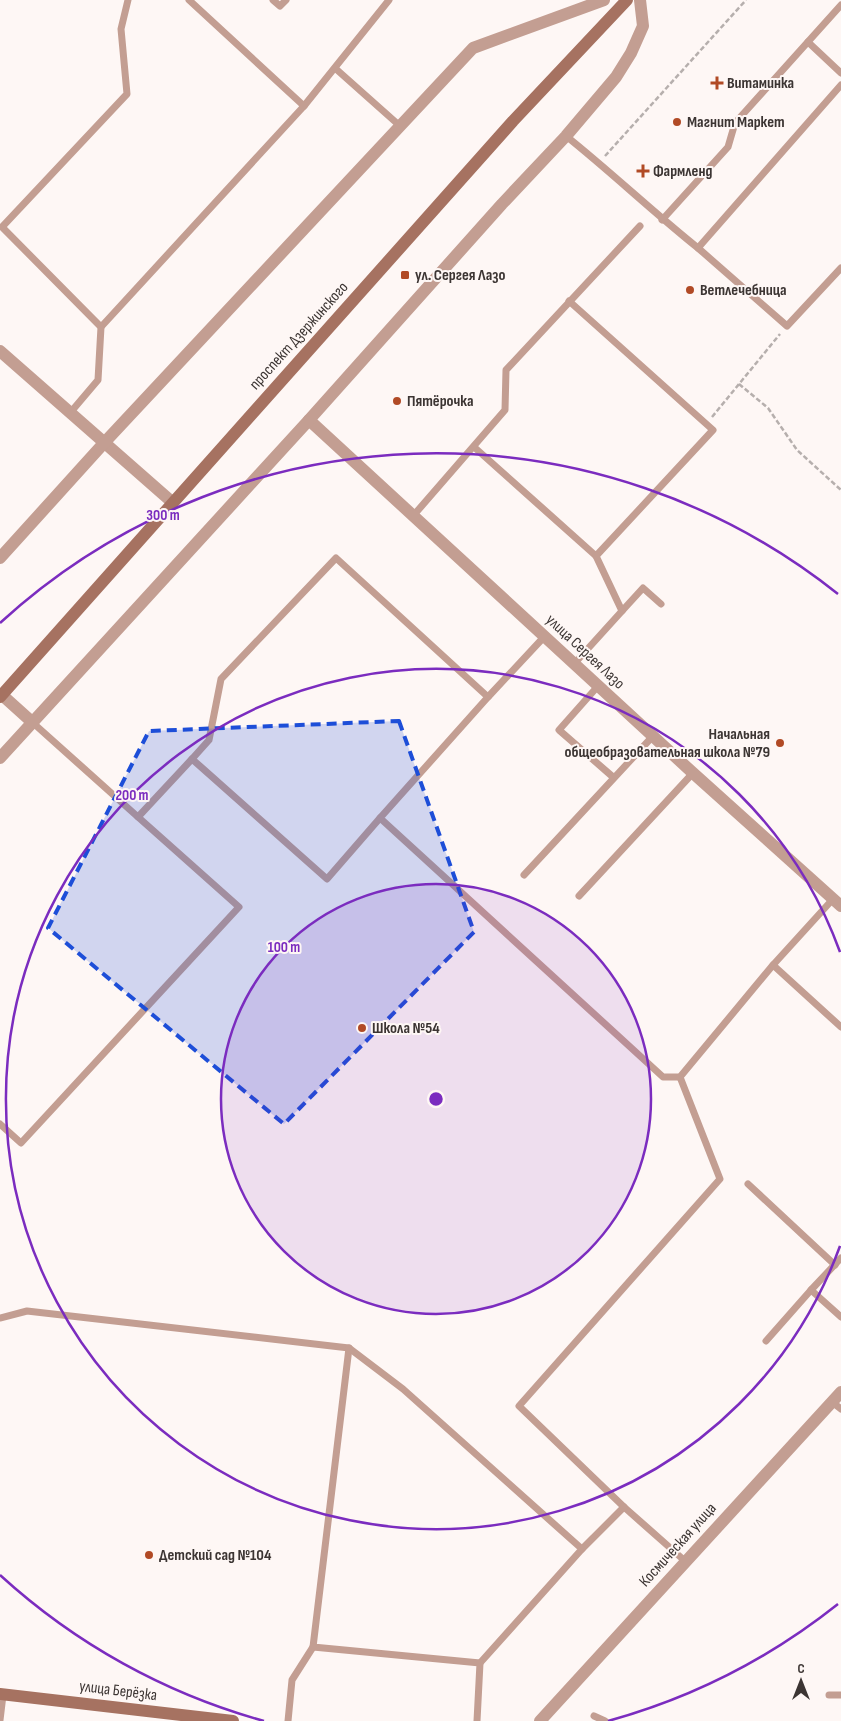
<svg xmlns="http://www.w3.org/2000/svg" width="841" height="1721" font-family="'Sofia Sans Condensed',sans-serif">
<style>
.lines{fill:none;stroke-linecap:round;stroke-linejoin:round}
.path{stroke:#b6afad;stroke-width:2.5;stroke-dasharray:5 2.5;stroke-linecap:butt}
.lane{stroke:#c39e92;stroke-width:7}
.street{stroke:#c39e92;stroke-width:12}
.secondary{stroke:#a67261;stroke-width:12}
.marked{fill:#1d4ed8;fill-opacity:0.2;stroke:#1d4ed8;stroke-width:4;stroke-dasharray:10 6;stroke-linejoin:round}
.ring{fill:none;stroke:#7b2cbf;stroke-width:2.5}
.poi-dot{fill:#b14a25;stroke:#fef7f5;stroke-width:2}
.labels{text-anchor:middle;dominant-baseline:central;stroke-width:4;stroke-linejoin:round;paint-order:stroke}
.poi-label{font-size:16px;font-weight:bold;fill:#3c3533;stroke:#fef7f5;text-anchor:start}
.street-label{font-size:16px;fill:#3c3533;stroke:#fef7f5}
.centre{fill:#7b2cbf;stroke:#fef7f5;stroke-width:2.5}
.ring-label{font-size:15px;text-anchor:middle;font-weight:bold;fill:#7b2cbf;stroke:#fef7f5;stroke-width:4;stroke-linejoin:round;paint-order:stroke}
</style>
<rect width="100%" height="100%" fill="#fef7f5"/>
<g class="lines">
<g class="path">
<polyline points="605,156 746,0"/>
<polyline points="739,384 768,408 797,450 841,490"/>
<polyline points="712,417 780,334"/>
</g>
<g class="lane">
<polyline points="273,0 280,6 286,0"/>
<polyline points="808,42 841,73"/>
<polyline points="336,69 400,126"/>
<polyline points="841,85 698,248 787,326 841,268"/>
<polyline points="304,106 389,0"/>
<path d="M566 136C611 172 653 212 698 248"/>
<polyline points="662,220 728,147 735,123 841,5"/>
<polyline points="101,327 304,106 189,0"/>
<polyline points="70,413 98,380 101,327 2,227 127,94 121,29 128,0"/>
<polyline points="474,447 596,556 713,430 569,301"/>
<polyline points="413,516 505,410 506,370 640,226"/>
<polyline points="622,611 643,588 661,604"/>
<polyline points="544,637 488,697 380,818 663,1077 680,1077 773,965 833,899"/>
<polyline points="574,664 622,611 596,556"/>
<polyline points="598,686 559,730 613,777"/>
<polyline points="32,722 138,817 192,759 327,879 380,818"/>
<polyline points="192,759 209,740 221,679 336,558 488,697"/>
<polyline points="524,875 653,736"/>
<polyline points="579,896 693,773"/>
<polyline points="773,965 841,1027"/>
<polyline points="680,1077 720,1179 519,1406 624,1507 685,1561"/>
<polyline points="0,1124 21,1143 239,907 138,817"/>
<polyline points="748,1184 835,1265"/>
<polyline points="841,1258 811,1290 841,1317"/>
<polyline points="0,1318 27,1311 349,1348 403,1389 582,1549 480,1663"/>
<polyline points="766,1341 811,1290"/>
<polyline points="349,1348 313,1647 480,1663 477,1721"/>
<polyline points="832,1402 841,1409"/>
<polyline points="582,1549 624,1507"/>
<polyline points="829,1695 841,1695"/>
<polyline points="594,1716 605,1721"/>
<polyline points="0,1720 3,1695"/>
<polyline points="288,1721 292,1680 313,1647"/>
</g>
<g class="street">
<polyline points="0,351 172,502"/>
<polyline points="309,420 693,773 841,906"/>
<polyline points="0,558 104,443 473,48 604,0"/>
<polyline points="2,695 32,722"/>
<polyline points="0,758 309,420 502,204 566,136 616,77 631,53 643,26 640,0"/>
<polyline points="540,1721 841,1392"/>
</g>
<g class="secondary">
<polyline points="0,697 513,121 627,0"/>
<polyline points="0,1694 233,1721"/>
</g>
</g>
<path class="marked" d="M399 721 474 932 284 1124 48 928 149 731Z"/>
<circle cx="436" cy="1099" r="215" fill="#7b2cbf" fill-opacity=".12"/>
<g class="ring">
<circle cx="436" cy="1099" r="215"/>
<path d="M840 1246A430 430 0 1 1 840 952"/>
<path d="M838 1604A645 645 0 0 1 608 1721M264 1721A645 645 0 0 1 0 1575M0 623A645 645 0 0 1 838 594"/>
</g>
<g class="poi-dot">
<path d="M714.5 75.5h5v5h5v5h-5v5h-5v-5h-5v-5h5z"/>
<circle cx="677" cy="122" r="5"/>
<path d="M640.5 163.5h5v5h5v5h-5v5h-5v-5h-5v-5h5z"/>
<rect x="400" y="270" width="10" height="10" rx="2.5"/>
<circle cx="690" cy="290" r="5"/>
<circle cx="397" cy="401" r="5"/>
<circle cx="780" cy="743" r="5"/>
<circle cx="362" cy="1028" r="5"/>
<circle cx="149" cy="1555" r="5"/>
</g>
<g class="labels">
<g class="poi-label">
<text x="727" y="83">Витаминка</text>
<text x="687" y="122">Магнит Маркет</text>
<text x="653" y="171">Фармленд</text>
<text x="415" y="275">ул. Сергея Лазо</text>
<text x="700" y="290">Ветлечебница</text>
<text x="407" y="401">Пятёрочка</text>
<text x="770" y="734" text-anchor="end">Начальная<tspan x="770" dy="18">общеобразовательная школа №79</tspan></text>
<text x="372" y="1028">Школа №54</text>
<text x="159" y="1555">Детский сад №104</text>
</g>
<g class="street-label">
<text transform="translate(299 336) rotate(-48)">проспект Дзержинского</text>
<text transform="translate(585 652) rotate(43)">улица Сергея Лазо</text>
<text transform="translate(678 1545) rotate(-48)">Космическая улица</text>
<text transform="translate(118 1691) rotate(7)">улица Берёзка</text>
</g>
</g>
<circle cx="436" cy="1099" r="8" class="centre"/>
<g class="ring-label">
<text x="163" y="520">300 m</text>
<text x="132" y="800">200 m</text>
<text x="284" y="952">100 m</text>
</g>
<g transform="translate(801 1681)" stroke="#fef7f5" stroke-width="4" paint-order="stroke">
<path d="M0-4L9 19L0 12L-9 19Z" fill="#3c3533"/>
<text y="-8" font-size="14" font-weight="bold" text-anchor="middle" fill="#3c3533">С</text>
</g>
</svg>
